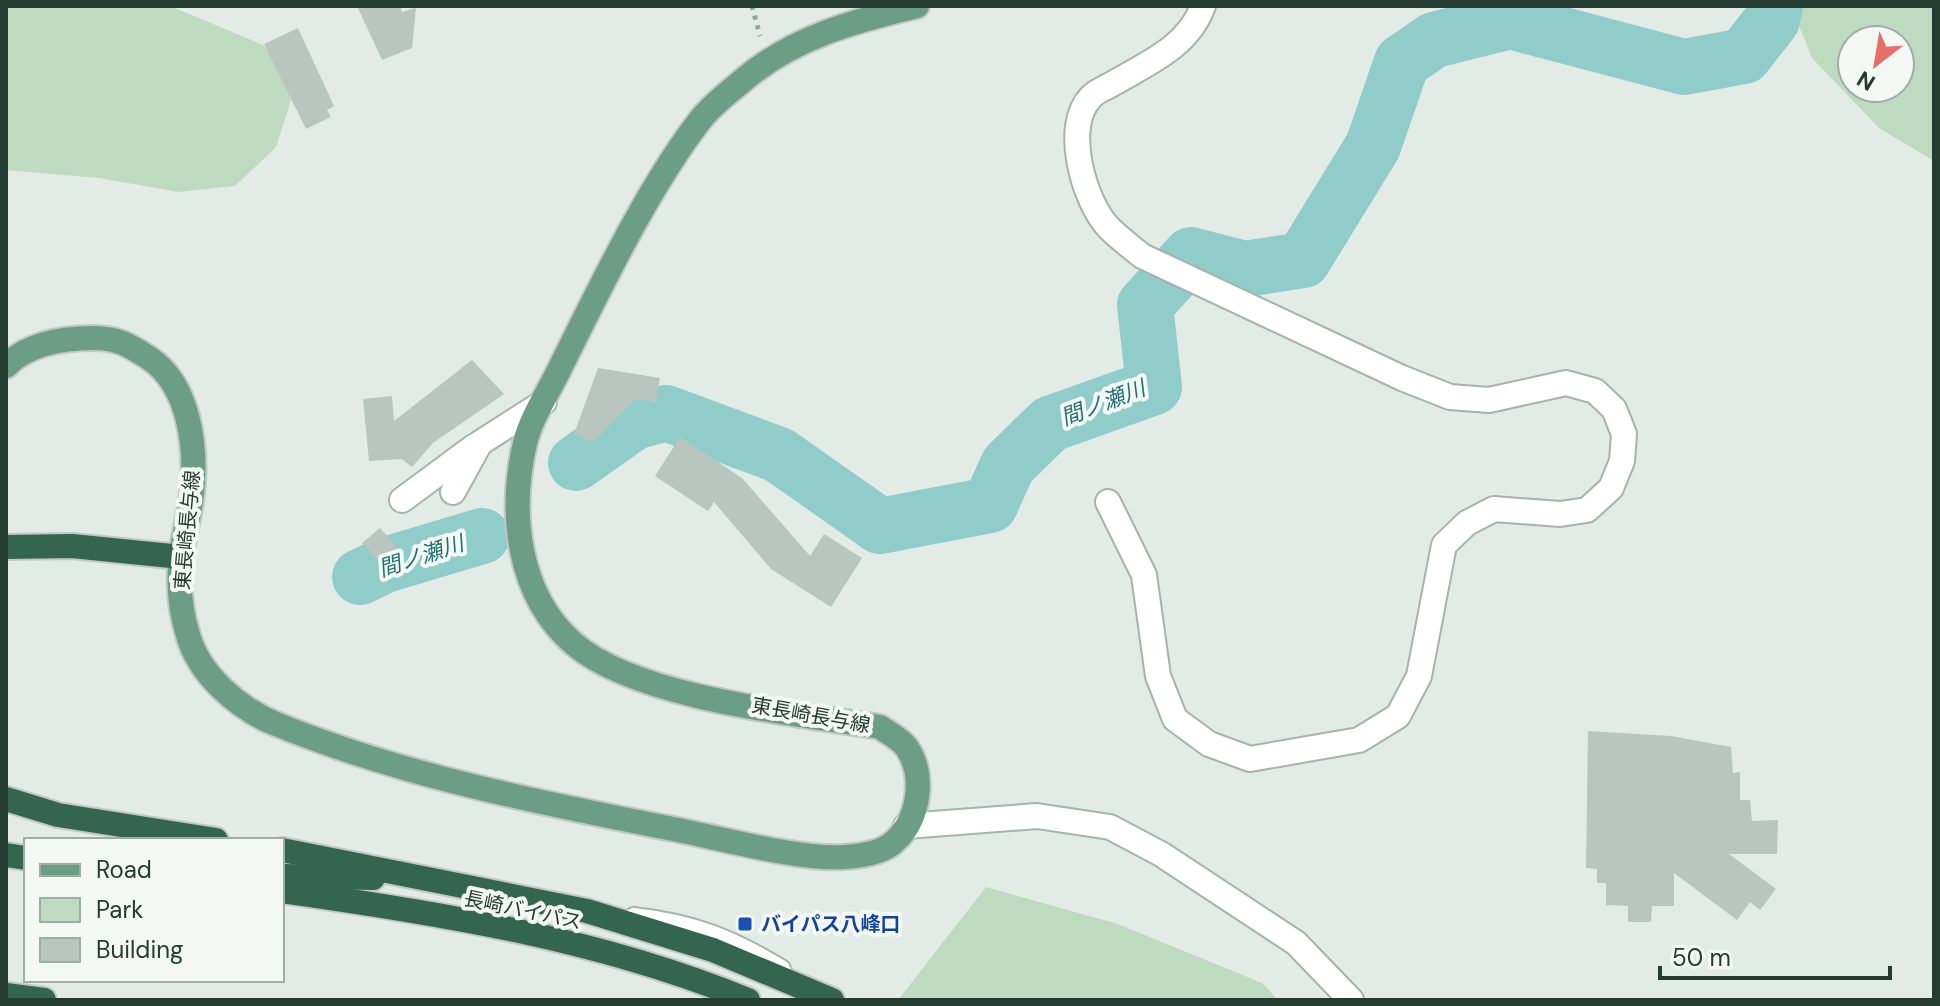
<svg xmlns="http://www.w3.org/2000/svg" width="1940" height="1006" font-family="'DM Sans','Noto Sans JP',sans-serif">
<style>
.green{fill:#bedbc0;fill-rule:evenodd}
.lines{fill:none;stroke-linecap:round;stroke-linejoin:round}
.river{stroke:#90ccca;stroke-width:56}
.building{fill:#b8c6bf}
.lane-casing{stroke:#a6b3ac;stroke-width:22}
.street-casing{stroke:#a6b3ac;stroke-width:28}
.secondary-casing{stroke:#a2b6ac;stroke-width:28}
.primary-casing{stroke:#c2c8c5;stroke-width:28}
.highway-casing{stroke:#c2c8c5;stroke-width:28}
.path{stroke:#86ac99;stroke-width:5;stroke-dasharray:4 6;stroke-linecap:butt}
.lane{stroke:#fff;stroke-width:18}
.street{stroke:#fff;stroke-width:24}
.secondary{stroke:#fff;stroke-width:24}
.primary{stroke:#6b9d87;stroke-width:24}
.highway{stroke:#336551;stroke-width:24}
.transit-dot{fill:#1a4fb4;stroke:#f3f8f5;stroke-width:3}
.labels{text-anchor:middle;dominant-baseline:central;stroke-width:8;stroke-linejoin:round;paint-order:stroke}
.street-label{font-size:20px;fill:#243b31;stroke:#f3f8f5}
.transit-label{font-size:20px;font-weight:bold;fill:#164399;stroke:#f3f8f5;text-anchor:start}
.water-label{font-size:22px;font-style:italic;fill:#237271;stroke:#f3f8f5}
</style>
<rect width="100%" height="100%" fill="#e3ebe6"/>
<g class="green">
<polygon points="6,6 170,6 263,45 295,88 276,147 235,186 178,192 99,178 6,170"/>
<path d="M1791 6H1934V161L1879 128 1812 58ZM1852 40H1900V88H1852Z"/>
<polygon points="986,887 1118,924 1262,983 1278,1000 898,1000"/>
</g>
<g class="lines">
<g class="river">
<polyline points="576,463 634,422 666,413 779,455 880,526 990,505 1008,465 1050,424 1154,387 1145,305 1191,255 1245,269 1303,260 1373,146 1402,62 1434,40 1510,21 1684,67 1744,56 1772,20 1775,6"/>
<polyline points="360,577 385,565 482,536"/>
</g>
</g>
<g class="building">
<polygon points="357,6 400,6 402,12 416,8 412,48 382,60"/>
<polygon points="298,28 334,106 327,110 331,117 306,129 264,44"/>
<polygon points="472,360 504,394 433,443 412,467 402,459 369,461 363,399 392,396 394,421"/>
<polygon points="598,368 660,378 656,402 636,399 594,442 574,434"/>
<polygon points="680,437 742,478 810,556 824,534 862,558 831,607 771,569 714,502 708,511 655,476"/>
<polygon points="380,528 401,552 377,561 362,543"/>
<polygon points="1588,731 1671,736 1731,747 1733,773 1740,772 1740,800 1750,800 1752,821 1778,820 1777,854 1729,854 1776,889 1760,910 1750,902 1737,920 1674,873 1674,906 1652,906 1651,922 1628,922 1628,906 1606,905 1606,883 1597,883 1597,869 1586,868"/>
</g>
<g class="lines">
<defs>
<path id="lane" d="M634 917C693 924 730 938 781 969"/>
<g id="street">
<polyline points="453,492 480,443 544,402"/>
<polyline points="402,500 475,446"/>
<path d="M1108 502 1144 575 1158 676 1175 719 1209 744 1250 759 1359 740 1398 716 1419 676 1444 545 1467 523 1494 509 1560 514 1587 510 1611 488 1622 461 1624 434 1614 409 1595 391 1566 383 1489 400 1450 397 1402 378 1142 256C1131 247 1119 238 1109 228 1084 202 1062 126 1091 97 1096 91 1106 88 1112 84 1148 63 1188 47 1203 6"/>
</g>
<polyline id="secondary" points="906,826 1037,816 1110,827 1161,854 1296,943 1351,1000"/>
<path id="primary" d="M6 366C28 343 64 338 94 338 118 338 129 345 149 358 190 385 197 449 192 494 190 514 184 534 181 554 178 581 180 610 188 635 199 675 239 709 276 724 406 777 546 804 683 831 727 840 802 860 844 857 861 856 883 853 895 841 920 818 925 775 907 748 901 739 888 733 880 727 796 714 637 698 574 644 517 595 509 512 525 443 531 417 550 390 561 366 600 288 648 187 701 119 712 105 728 93 741 82 791 38 854 21 917 6"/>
<g id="highway">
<polyline points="6,547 72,546 181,557"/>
<polyline points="6,799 58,815 216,840"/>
<polyline points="282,850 587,911 713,950 832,1000"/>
<polyline points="6,855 26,858"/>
<polyline points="282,876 373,878"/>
<path d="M282 891C439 913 600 939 748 1000"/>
<polyline points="6,995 44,1000"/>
</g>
</defs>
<use href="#lane" class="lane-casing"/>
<use href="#street" class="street-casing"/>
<use href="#secondary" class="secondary-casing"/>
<use href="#primary" class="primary-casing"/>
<use href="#highway" class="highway-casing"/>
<polyline class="path" points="752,6 760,36"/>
<use href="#lane" class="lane"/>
<use href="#street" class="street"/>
<use href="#secondary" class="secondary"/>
<use href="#primary" class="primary"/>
<use href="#highway" class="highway"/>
</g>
<rect class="transit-dot" x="737" y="916" width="16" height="16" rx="4"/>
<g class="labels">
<g class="street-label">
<text transform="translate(187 530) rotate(-85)">東長崎長与線</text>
<text transform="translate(811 715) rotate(10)">東長崎長与線</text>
<text transform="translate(523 910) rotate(12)">長崎バイパス</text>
</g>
<g class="transit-label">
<text x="761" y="924">バイパス八峰口</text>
</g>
<g class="water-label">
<text transform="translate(1103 403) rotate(-21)">間ノ瀬川</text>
<text transform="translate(421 556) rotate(-18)">間ノ瀬川</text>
</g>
</g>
<rect width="1940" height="1006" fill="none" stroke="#243b31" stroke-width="16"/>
<rect x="24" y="838" width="260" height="144" fill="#f3f8f5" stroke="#a0aca7" stroke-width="2"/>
<rect x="40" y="864" width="40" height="12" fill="#6b9d87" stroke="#a0aca7" stroke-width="2"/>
<text x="96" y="878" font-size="24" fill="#243b31">Road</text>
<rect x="40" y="898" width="40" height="24" fill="#bedbc0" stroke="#a0aca7" stroke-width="2"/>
<text x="96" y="918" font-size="24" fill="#243b31">Park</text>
<rect x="40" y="938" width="40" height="24" fill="#b8c6bf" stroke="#a0aca7" stroke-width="2"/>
<text x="96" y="958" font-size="24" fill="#243b31">Building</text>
<g transform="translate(1876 64) rotate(211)"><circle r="38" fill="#f3f8f5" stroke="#a0aca7" stroke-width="2"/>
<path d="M0-6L14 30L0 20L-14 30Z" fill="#e66f67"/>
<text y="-12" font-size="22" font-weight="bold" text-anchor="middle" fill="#243b31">N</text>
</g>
<path d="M1660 966v12h230v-12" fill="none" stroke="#243b31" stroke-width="4"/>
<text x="1672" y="966" font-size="24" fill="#243b31" stroke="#f3f8f5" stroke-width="6" paint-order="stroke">50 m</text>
</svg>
